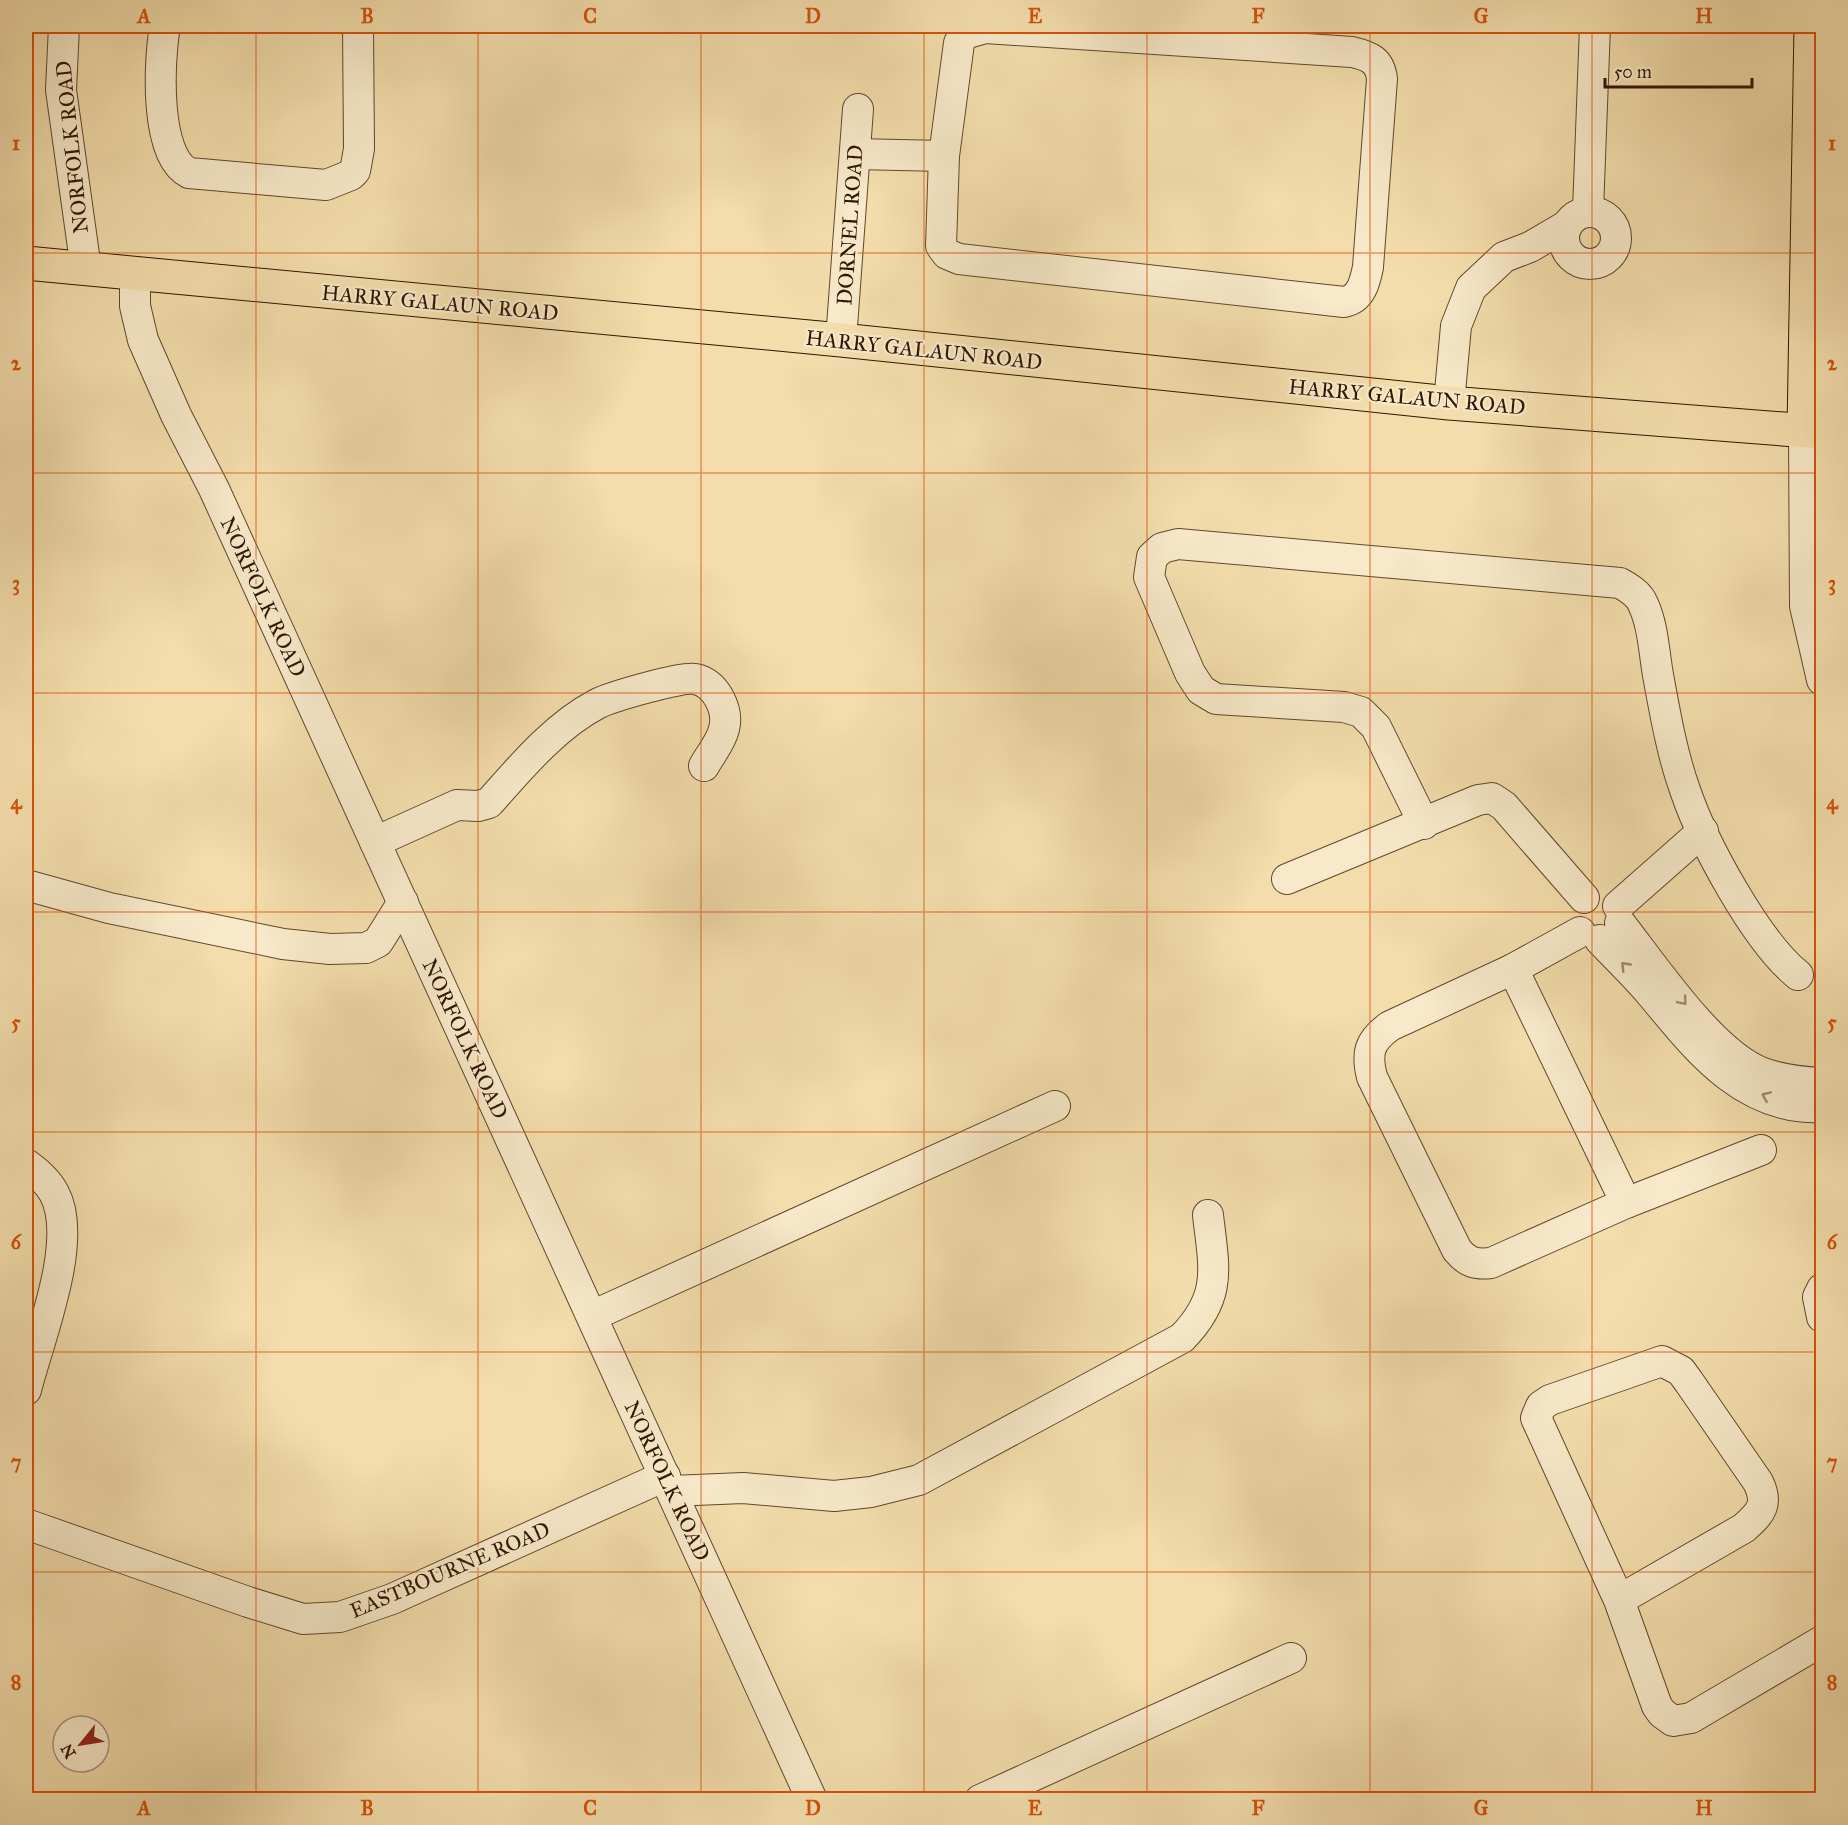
<svg xmlns="http://www.w3.org/2000/svg" width="1848" height="1825" font-family="'IM FELL Great Primer',serif">
<style>
.lines{fill:none;stroke-linecap:round;stroke-linejoin:round}
.minor-casing{stroke:#62472b;stroke-width:32}
.major-casing{stroke:#311500;stroke-width:35}
.minor{stroke:#f7e9c9;stroke-width:30}
.major{stroke:#f3ddac;stroke-width:33}
.oneway{stroke:#9e8a6f}
.grid{fill:none;stroke:#d6520b;stroke-width:1.5;stroke-opacity:0.55}
.labels{text-anchor:middle;dominant-baseline:central;stroke-width:4.5;stroke-linejoin:round;paint-order:stroke}
.street-label{font-size:21px;fill:#311500;stroke:#f7e9c9}
.neatline{fill:none;stroke:#d6520b;stroke-width:2}
.grid-label{font-size:20px;text-anchor:middle;font-weight:bold;fill:#d6520b}
</style>
<rect width="100%" height="100%" fill="#f3ddac"/>
<filter id="stains"><feTurbulence type="fractalNoise" baseFrequency=".00333" numOctaves="4"/><feColorMatrix values="0 0 0 0 .2 0 0 0 0 .09 0 0 0 0 .02 0 0 0 .5 -.17"/></filter>
<radialGradient id="worn" r=".72"><stop offset=".6" stop-color="#630" stop-opacity="0"/><stop offset="1" stop-color="#630" stop-opacity=".3"/></radialGradient>
<g class="lines">
<defs>
<g id="minor">
<polyline points="64,26 61,90 86,269"/>
<path d="M165 26C159 60 154 156 189 173L326 185 351 175 355 171 359 149 358 26"/>
<path d="M985 28 1352 52C1369 56 1380 60 1382 79L1368 267C1365 282 1361 299 1344 302L959 259 947 254 941 246 944 156 959 43 964 34Z"/>
<polyline points="855,154 944,156"/>
<polyline points="1588,211 1595,26"/>
<circle cx="1590" cy="238" r="26"/>
<polyline points="135,274 135,306 143,340 176,415 214,489 812,1800"/>
<polyline points="841,340 858,109"/>
<polyline points="1449,403 1456,326 1471,288 1504,257 1530,247 1566,226"/>
<polyline points="1804,430 1805,606 1822,680"/>
<path d="M1424 824 1376 727 1361 712 1344 707 1216 699 1201 690 1190 673 1149 577 1152 557 1162 548 1178 544 1620 583C1629 588 1639 594 1643 604 1653 625 1654 652 1658 675 1665 713 1672 754 1685 790 1703 843 1756 941 1798 975"/>
<path d="M375 842 457 805 478 806 489 803C520 768 555 726 597 704 610 697 683 676 695 679 716 683 729 710 724 729 721 742 710 755 704 766"/>
<polyline points="1287,879 1478,800 1492,798 1504,806 1584,898"/>
<polyline points="26,885 109,908 283,944 330,949 366,948 378,942 403,902"/>
<polyline points="1618,906 1703,831"/>
<path d="M1620 923C1654 966 1712 1054 1763 1073 1783 1080 1802 1082 1822 1083"/>
<path d="M1580 932 1513 969 1390 1026C1369 1041 1366 1053 1372 1077L1457 1250C1467 1262 1475 1265 1491 1263L1626 1203 1761 1150"/>
<path d="M1600 940C1617 958 1635 975 1651 994 1696 1048 1743 1111 1822 1107"/>
<polyline points="1513,969 1626,1203"/>
<path d="M26 1164C37 1172 47 1180 54 1193 80 1240 38 1341 26 1390"/>
<polyline points="1822,1289 1818,1297 1822,1317"/>
<polyline points="592,1316 1055,1106"/>
<path d="M672 1491 743 1488 834 1496 871 1492 919 1480 1182 1338C1223 1296 1214 1268 1208 1215"/>
<polyline points="26,1524 248,1602 303,1619 340,1617 392,1599 665,1476"/>
<path d="M1619 1600 1744 1528C1761 1513 1769 1504 1758 1482L1689 1382 1681 1371 1662 1361 1550 1400 1541 1406 1536 1418 1619 1600 1657 1706 1662 1713 1673 1721 1691 1718 1822 1641"/>
<polyline points="980,1800 1291,1658"/>
</g>
<g id="major">
<polyline points="26,263 841,340 1449,403 1822,432"/>
<polyline points="1804,430 1811,26"/>
</g>
</defs>
<use href="#minor" class="minor-casing"/>
<use href="#major" class="major-casing"/>
<use href="#minor" class="minor"/>
<use href="#major" class="major"/>
</g>
<defs><path id="oneway-chevron" d="M-2-3.5L2.5 0L-2 3.5" fill="none" stroke-width="1.6" stroke-linecap="round" stroke-linejoin="round" transform="scale(1.5)"/></defs>
<g class="oneway">
<use href="#oneway-chevron" transform="translate(1625 966) rotate(-134)"/>
<use href="#oneway-chevron" transform="translate(1683 1001) rotate(50)"/>
<use href="#oneway-chevron" transform="translate(1766 1096) rotate(-157)"/>
</g>
<path class="grid" d="M256 26V1800M478 26V1800M701 26V1800M924 26V1800M1147 26V1800M1370 26V1800M1592 26V1800M26 253H1822M26 473H1822M26 693H1822M26 912H1822M26 1132H1822M26 1352H1822M26 1572H1822"/>
<g class="labels">
<g class="street-label">
<text transform="translate(72 147) rotate(-96)">NORFOLK ROAD</text>
<text transform="translate(850 225) rotate(-86)">DORNEL ROAD</text>
<text transform="translate(440 303) rotate(5)">HARRY GALAUN ROAD</text>
<text transform="translate(924 350) rotate(6)">HARRY GALAUN ROAD</text>
<text transform="translate(1407 397) rotate(5)">HARRY GALAUN ROAD</text>
<text transform="translate(263 597) rotate(65)">NORFOLK ROAD</text>
<text transform="translate(465 1039) rotate(65)">NORFOLK ROAD</text>
<text transform="translate(667 1481) rotate(65)">NORFOLK ROAD</text>
<text transform="translate(450 1570) rotate(-23)">EASTBOURNE ROAD</text>
</g>
</g>
<rect width="1848" height="1825" fill="none" stroke="#f3ddac" stroke-width="66"/>
<g transform="translate(81 1744) rotate(240)"><circle r="28" fill="#f7e9c9" stroke="#a89479" stroke-width="1.5"/>
<path d="M0-4.5L10 22L0 15L-10 22Z" fill="#8f2418"/>
<text y="-9" font-size="16" font-weight="bold" text-anchor="middle" fill="#311500">N</text>
</g>
<path d="M1605 78v9h147v-9" fill="none" stroke="#311500" stroke-width="3"/>
<text x="1614" y="78" font-size="18" fill="#311500" stroke="#f7e9c9" stroke-width="4.5" paint-order="stroke">50 m</text>
<rect x="33" y="33" width="1782" height="1759" class="neatline"/>
<g class="grid-label">
<text x="144" y="23">A</text>
<text x="367" y="23">B</text>
<text x="590" y="23">C</text>
<text x="813" y="23">D</text>
<text x="1035" y="23">E</text>
<text x="1258" y="23">F</text>
<text x="1481" y="23">G</text>
<text x="1704" y="23">H</text>
<text x="16" y="150">1</text>
<text x="1832" y="150">1</text>
<text x="16" y="370">2</text>
<text x="1832" y="370">2</text>
<text x="16" y="590">3</text>
<text x="1832" y="590">3</text>
<text x="16" y="809">4</text>
<text x="1832" y="809">4</text>
<text x="16" y="1029">5</text>
<text x="1832" y="1029">5</text>
<text x="16" y="1249">6</text>
<text x="1832" y="1249">6</text>
<text x="16" y="1469">7</text>
<text x="1832" y="1469">7</text>
<text x="16" y="1689">8</text>
<text x="1832" y="1689">8</text>
<text x="144" y="1815">A</text>
<text x="367" y="1815">B</text>
<text x="590" y="1815">C</text>
<text x="813" y="1815">D</text>
<text x="1035" y="1815">E</text>
<text x="1258" y="1815">F</text>
<text x="1481" y="1815">G</text>
<text x="1704" y="1815">H</text>
</g>
<rect width="100%" height="100%" filter="url(#stains)"/>
<rect width="100%" height="100%" fill="url(#worn)"/>
</svg>
